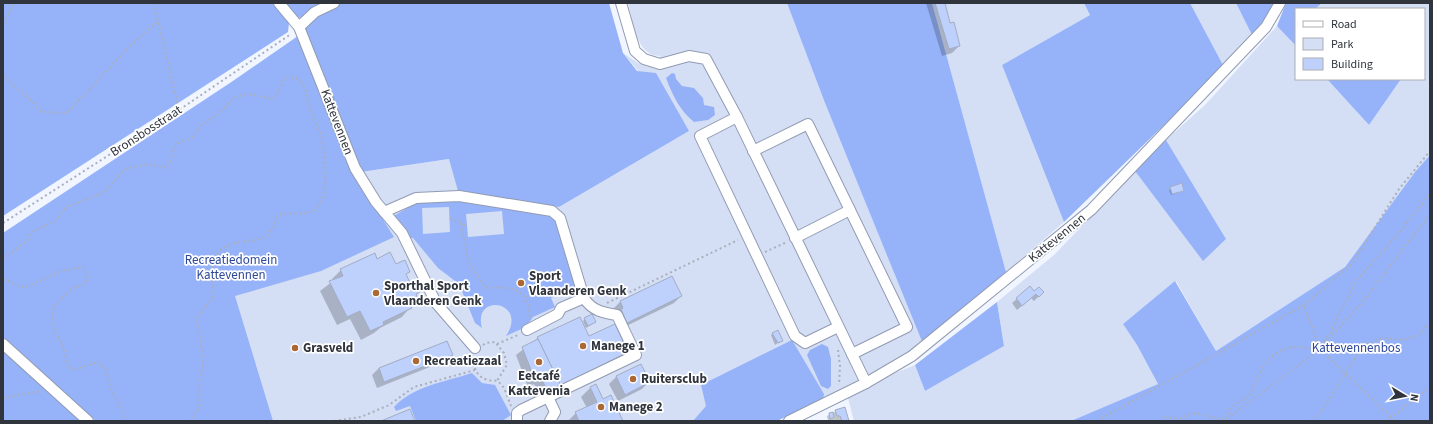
<svg xmlns="http://www.w3.org/2000/svg" width="1433" height="424" font-family="'Source Sans 3',sans-serif">
<style>
.green{fill:#d4def5}
.forest{fill:#96b3fa;fill-rule:evenodd}
.water{fill:#94b1f8}
.shadow{fill:#0003}
.building{fill:#bed1fd;stroke:#a2acc4}
.lines{fill:none;stroke-linecap:round;stroke-linejoin:round}
.minor-casing{stroke:#919bb2;stroke-width:12}
.path{stroke:#aaafb9;stroke-width:2;stroke-dasharray:2 3;stroke-linecap:butt}
.minor{stroke:#fff;stroke-width:10}
.poi-dot{fill:#aa6834;stroke:#fff;stroke-width:1.5}
.labels{text-anchor:middle;dominant-baseline:central;stroke-width:3.5;stroke-linejoin:round;paint-order:stroke}
.street-label{font-size:13px;fill:#2f343d;stroke:#fff}
.park-label{font-size:13px;fill:#2d489a;stroke:#fff}
.poi-label{font-size:13px;font-weight:bold;fill:#2f343d;stroke:#fff;text-anchor:start}
</style>
<rect width="100%" height="100%" fill="#f0f5ff"/>
<g class="green">
<path d="M628 3H787L825 103 923 344 869 376 777 421H88L86 411 3 337V233L233 81 298 36 345 159 375 210 383 206 361 172 450 159 559 207 689 131 623 53 638 63 656 69 660 56C636 56 633 21 628 3Z"/>
<polygon points="932,3 1084,3 1090,15 1002,65 1064,222 1006,272"/>
<polygon points="1190,3 1236,3 1252,35 1223,65"/>
<polygon points="1322,3 1430,3 1430,155 1415,172 1345,267 1216,351 1176,281 1123,324 1137,345 1158,384 1071,421 854,421 848,398 895,373 915,365 925,391 1004,346 997,302 1054,255 1135,171 1203,260 1226,239 1166,140 1206,104 1277,26 1296,46 1296,79 1327,79 1369,125 1401,79 1424,79 1424,9 1315,9"/>
</g>
<g class="forest">
<polygon points="3,3 274,3 289,23 288,32 3,216"/>
<polygon points="285,3 326,3 303,18 295,17"/>
<polygon points="339,3 609,3 623,53 637,71 656,73 689,131 559,207 458,191 449,159 361,172 302,28 318,14"/>
<polygon points="787,3 932,3 1006,272 923,344 825,103"/>
<polygon points="1084,3 1190,3 1223,65 1192,98 1064,222 1002,65 1090,15"/>
<polygon points="1236,3 1275,3 1269,14 1252,35"/>
<polygon points="1286,3 1322,3 1315,9 1296,9 1296,46 1277,26"/>
<polygon points="298,36 345,159 394,237 321,271 235,296 273,421 96,421 3,337 3,233 233,81"/>
<polygon points="1327,79 1401,79 1369,125"/>
<polygon points="1166,140 1226,239 1203,261 1135,171"/>
<polygon points="1430,155 1430,421 1071,421 1158,384 1137,345 1123,324 1175,281 1216,351 1345,267 1415,172"/>
<path d="M460 200 543 213 554 218 558 223 575 287 551 298 555 307 533 317 526 327 506 336C529 301 472 292 482 328L475 323 459 284 438 268 413 238H409L392 217 416 203ZM449 207 450 232 423 234 422 208ZM502 211 504 234 468 237 466 214Z"/>
<polygon points="997,302 1004,346 925,391 915,365"/>
<polygon points="792,340 824,394 823,399 777,421 693,421 706,406 701,385"/>
<polygon points="3,351 80,421 3,421"/>
<path d="M472 373 482 383 495 385 511 415 502 421H416L410 406 396 411 394 407C415 385 445 382 472 373Z"/>
</g>
<g class="water">
<path d="M672 73 675 74 676 79 682 86 694 88 703 98 704 105 714 107 715 115 708 120 694 122C680 111 672 94 666 78Z"/>
<polygon points="822,344 828,347 831,359 831,386 828,389 821,386 807,355 810,350"/>
</g>
<g class="shadow">
<polygon points="926,3 944,3 949,24 959,46 952,53 942,56"/>
<polygon points="1171,188 1183,190 1171,195 1169,190"/>
<polygon points="377,260 396,265 409,271 405,275 411,286 419,291 415,295 417,299 402,317 380,328 374,333 361,340 350,319 337,325 320,291 333,281 332,279 341,270"/>
<polygon points="671,277 681,296 674,303 620,329 613,309 620,302"/>
<polygon points="1030,288 1034,293 1043,292 1034,301 1031,298 1017,310 1012,303"/>
<polygon points="585,319 595,322 586,328 583,321"/>
<polygon points="773,333 782,340 775,345 771,335"/>
<polygon points="538,338 589,338 627,352 618,361 541,398 534,384 528,387 516,355"/>
<polygon points="447,342 452,354 445,361 377,388 372,375 379,368"/>
<polygon points="640,365 649,382 642,389 618,401 609,384 616,377"/>
<polygon points="590,388 603,400 622,421 568,421 576,413 587,408 581,397"/>
<polygon points="836,411 848,421 828,420 827,416"/>
</g>
<g class="building">
<polygon points="935,3 945,3 950,23 954,22 960,46 949,49"/>
<polygon points="1182,183 1184,191 1172,194 1170,187"/>
<polygon points="390,252 396,264 405,260 410,272 406,274 411,285 416,284 420,292 416,294 418,299 410,303 412,308 383,322 384,325 370,331 360,311 347,317 329,281 343,276 340,269 375,253 377,259"/>
<polygon points="672,276 682,296 627,323 621,309 623,308 620,301"/>
<polygon points="1030,286 1034,291 1039,287 1044,292 1039,297 1036,294 1022,306 1016,298"/>
<polygon points="592,314 596,322 588,326 584,318"/>
<polygon points="580,317 589,336 615,324 628,352 561,386 537,337"/>
<polygon points="778,330 783,341 778,343 772,333"/>
<polygon points="538,339 561,386 548,392 541,378 535,380 522,347"/>
<polygon points="447,341 453,355 384,382 379,368"/>
<polygon points="641,364 650,382 625,395 616,376"/>
<polygon points="596,384 603,399 611,395 623,421 579,421 575,412 597,402 590,387"/>
<polygon points="845,407 849,421 842,421 840,416 837,416 835,410"/>
<polygon points="410,409 415,421 381,421"/>
<polygon points="833,412 834,417 830,419 829,413"/>
</g>
<g class="lines">
<defs>
<g id="minor">
<polyline points="279,3 299,27 355,168 376,202 402,233 436,303 475,348"/>
<polyline points="621,3 635,51 644,59 660,64 689,56 706,59 737,117 866,383"/>
<polyline points="299,27 315,12 334,3"/>
<polyline points="737,117 700,136 795,336 805,343 838,327"/>
<polyline points="753,151 808,124 907,327 852,354"/>
<path d="M384 212 416 198 459 196 552 211 560 218 584 298C592 311 604 313 617 315L636 355 521 410 517 413V419"/>
<polyline points="795,238 850,210"/>
<polyline points="527,330 558,314 561,308 584,298"/>
<polyline points="3,344 88,421"/>
<polyline points="548,397 555,412 550,421"/>
<polyline points="789,421 866,383 912,356 1091,210 1266,27 1280,3"/>
</g>
</defs>
<use href="#minor" class="minor-casing"/>
<g class="path">
<polyline points="154,3 158,21"/>
<polyline points="3,24 14,3"/>
<polyline points="3,76 30,99 41,112 67,113 130,46 158,21 179,110"/>
<polyline points="450,218 467,226"/>
<polyline points="3,223 179,110 291,34"/>
<path d="M461 224 469 263 486 288C498 287 522 286 527 301 528 306 529 312 530 318"/>
<polyline points="765,252 787,242"/>
<path d="M3 258 27 241 32 232 56 221 66 207 103 193 125 169 148 164 166 168 171 160 173 150 178 143 193 137 201 125 218 114 235 97 250 94 273 99 276 97 284 79C305 70 308 100 311 113 313 121 319 127 321 135 325 153 331 198 314 210 303 217 289 211 278 215 274 221 274 229 269 234 258 246 231 235 216 255 207 266 216 283 212 297 209 306 199 311 196 320L200 334V344L203 350V368L199 382 200 407 189 421"/>
<path d="M3 279C11 281 18 288 26 287L61 271 83 267 88 277 85 284 73 288 55 305 52 311 54 330 62 343 68 368 76 369 98 362 106 369 110 386 126 421"/>
<polyline points="607,303 738,240"/>
<polyline points="1304,305 1352,264 1399,189 1430,151"/>
<polyline points="497,344 518,335"/>
<polyline points="483,345 486,343 495,342 504,353 507,365 497,381"/>
<polyline points="1321,346 1331,331 1356,281 1400,232 1430,194"/>
<polyline points="838,350 840,366 839,385"/>
<path d="M474 358C473 368 477 377 488 380 490 381 494 380 497 381 505 385 508 399 511 406"/>
<polyline points="3,398 41,391"/>
<path d="M1226 419 1229 409 1251 394C1256 376 1268 353 1288 348 1296 345 1310 349 1319 349"/>
<polyline points="334,421 361,417 389,405 414,387 475,370"/>
<polyline points="1097,421 1304,305 1320,349 1395,421"/>
<polyline points="1161,421 1165,417 1179,419 1193,413 1225,420 1320,349 1364,300 1430,214"/>
<polyline points="1311,421 1320,413 1364,345 1383,338 1403,340 1419,335 1430,323"/>
<polyline points="1386,421 1430,388"/>
</g>
<use href="#minor" class="minor"/>
</g>
<g class="poi-dot">
<circle cx="521" cy="283" r="4"/>
<circle cx="376" cy="293" r="4"/>
<circle cx="583" cy="346" r="4"/>
<circle cx="295" cy="348" r="4"/>
<circle cx="416" cy="361" r="4"/>
<circle cx="539" cy="362" r="4"/>
<circle cx="633" cy="379" r="4"/>
<circle cx="601" cy="407" r="4"/>
</g>
<g class="labels">
<g class="street-label">
<text transform="translate(337 122) rotate(69)">Kattevennen</text>
<text transform="translate(146 131) rotate(-33)">Bronsbosstraat</text>
<text transform="translate(1057 238) rotate(-39)">Kattevennen</text>
</g>
<g class="park-label">
<text x="231" y="260">Recreatiedomein<tspan x="231" dy="15">Kattevennen</tspan></text>
<text x="1356" y="348">Kattevennenbos</text>
</g>
<g class="poi-label">
<text x="529" y="276">Sport<tspan x="529" dy="15">Vlaanderen Genk</tspan></text>
<text x="384" y="286">Sporthal Sport<tspan x="384" dy="15">Vlaanderen Genk</tspan></text>
<text x="591" y="346">Manege 1</text>
<text x="303" y="348">Grasveld</text>
<text x="424" y="361">Recreatiezaal</text>
<text x="539" y="376" text-anchor="middle">Eetcafé<tspan x="539" dy="15">Kattevenia</tspan></text>
<text x="641" y="379">Ruitersclub</text>
<text x="609" y="407">Manege 2</text>
</g>
</g>
<rect width="1433" height="424" fill="none" stroke="#2f343d" stroke-width="8"/>
<rect x="1295" y="8" width="130" height="72" fill="#ffffff" stroke="#acaeb1"/>
<rect x="1303" y="21" width="20" height="6" fill="#ffffff" stroke="#acaeb1"/>
<text x="1331" y="28" font-size="12" fill="#2f343d">Road</text>
<rect x="1303" y="38" width="20" height="12" fill="#d4def5" stroke="#acaeb1"/>
<text x="1331" y="48" font-size="12" fill="#2f343d">Park</text>
<rect x="1303" y="58" width="20" height="12" fill="#bed1fd" stroke="#acaeb1"/>
<text x="1331" y="68" font-size="12" fill="#2f343d">Building</text>
<g transform="translate(1405 396) rotate(100)" stroke="#ffffff" stroke-width="3" paint-order="stroke">
<path d="M0-3L7 15L0 10L-7 15Z" fill="#2f343d"/>
<text y="-6" font-size="11" font-weight="bold" text-anchor="middle" fill="#2f343d">N</text>
</g>
</svg>
